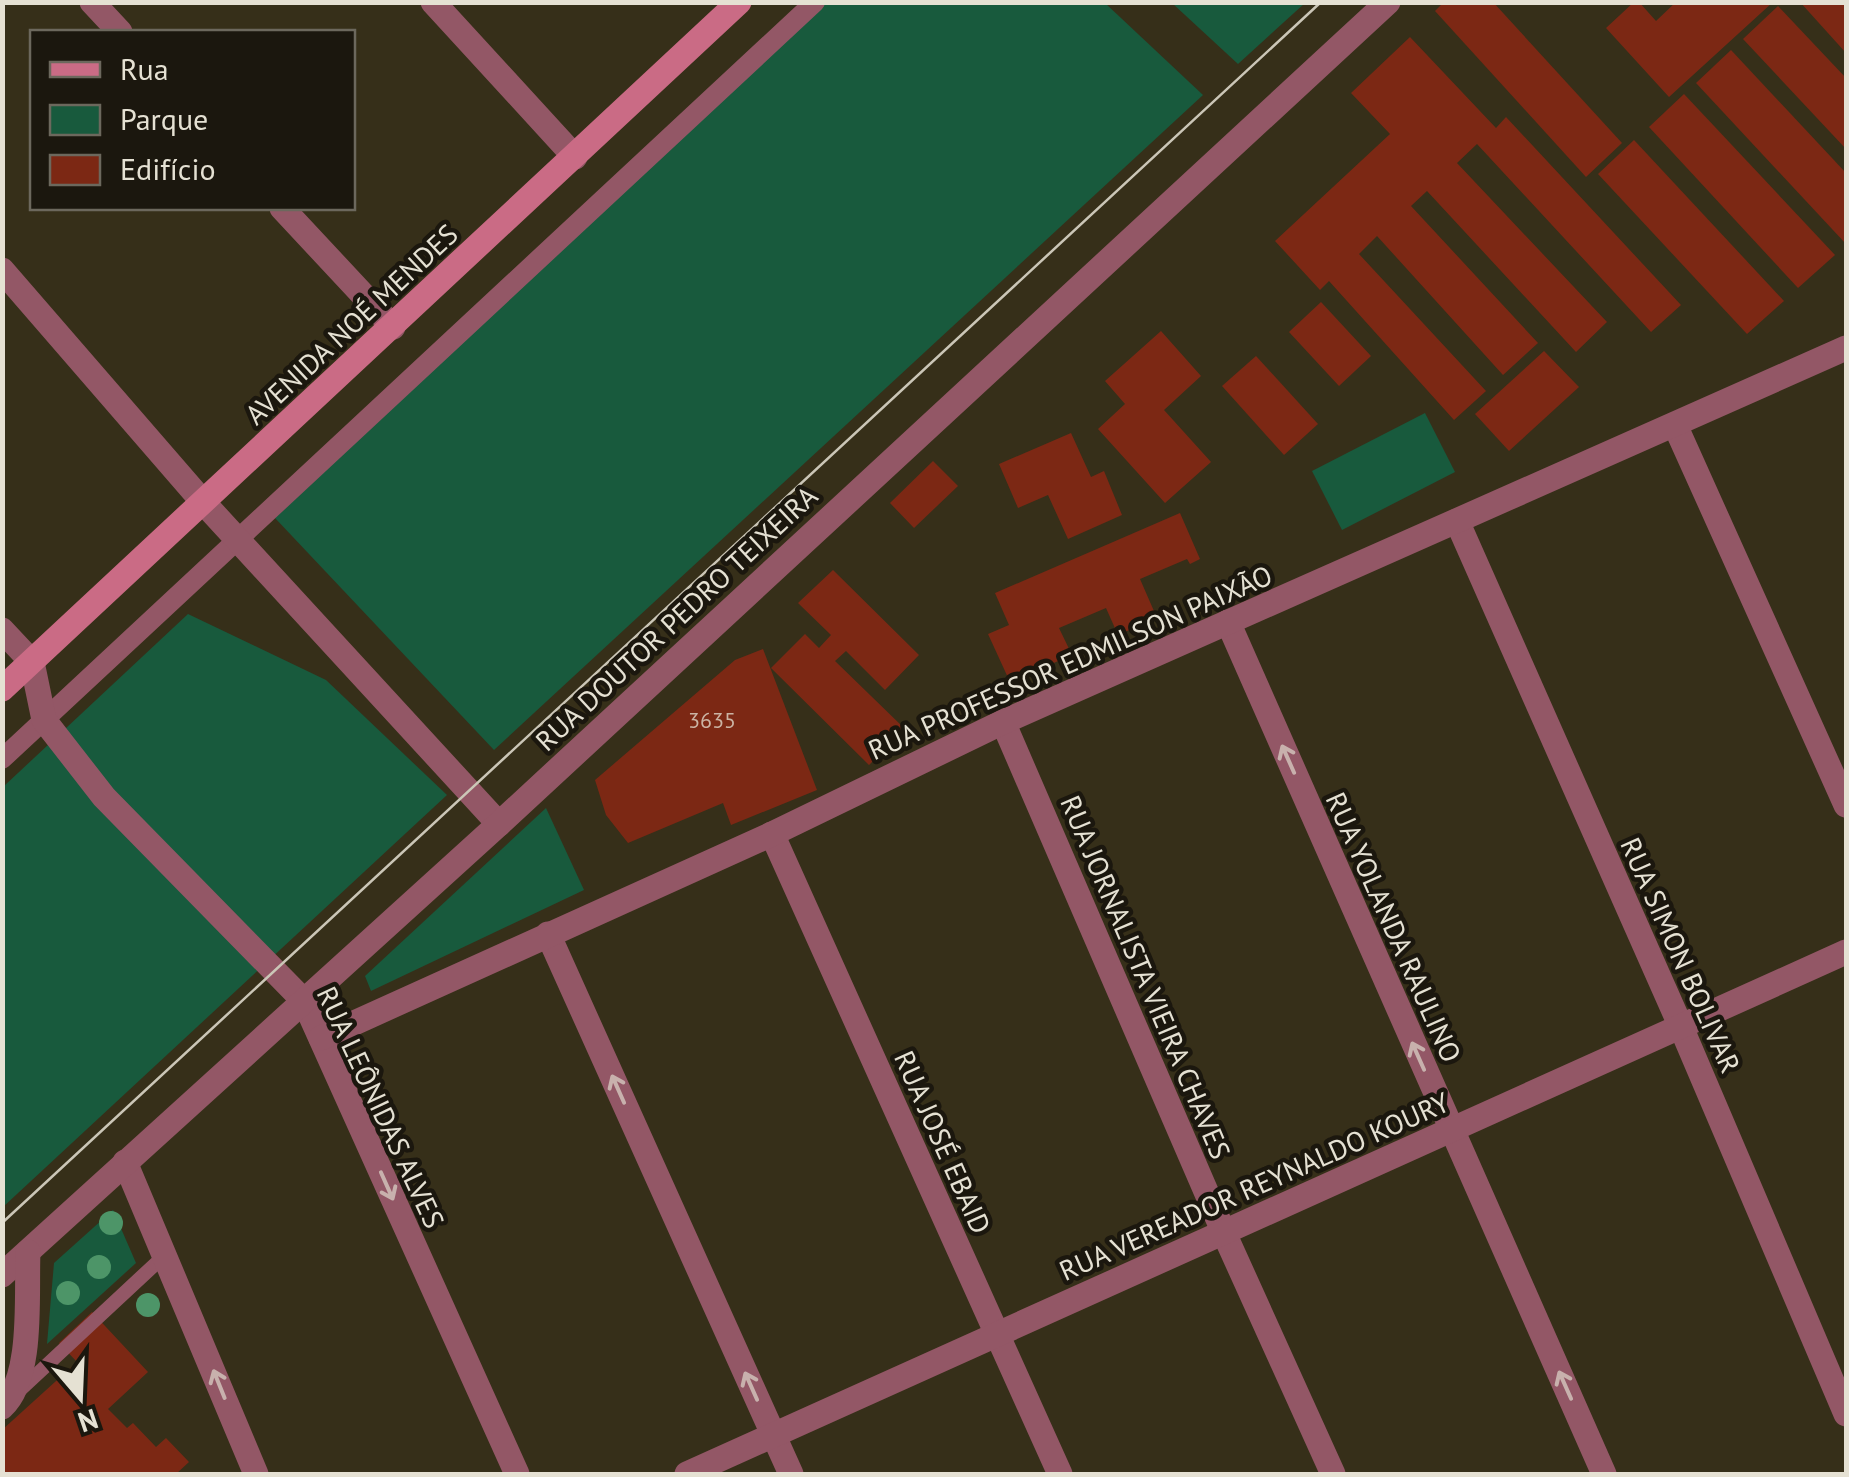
<svg xmlns="http://www.w3.org/2000/svg" width="1849" height="1477" font-family="'PT Sans',sans-serif">
<style>
.green{fill:#185a3d}
.building{fill:#7c2814}
.lines{fill:none;stroke-linecap:round;stroke-linejoin:round}
.service{stroke:#935766;stroke-width:14}
.pedestrian{stroke:#935766;stroke-width:20}
.minor{stroke:#935766;stroke-width:25}
.secondary{stroke:#ca6b85;stroke-width:25}
.tram{stroke:#cbc6b7;stroke-width:2.5}
.tree{fill:#4d9568}
.oneway{stroke:#c8b1ad}
.labels{text-anchor:middle;dominant-baseline:central;stroke-width:9;stroke-linejoin:round;paint-order:stroke}
.number-label{font-size:22px;fill:#cbb3a3}
.street-label{font-size:28px;fill:#e5e1d3;stroke:#1b170e}
</style>
<rect width="100%" height="100%" fill="#362f19"/>
<g class="green">
<polygon points="825,3 1105,3 1203,95 494,750 275,518"/>
<polygon points="1172,3 1305,3 1238,64"/>
<polygon points="1425,413 1455,472 1342,530 1312,471"/>
<polygon points="188,614 326,680 447,795 3,1207 3,787"/>
<polygon points="546,808 584,890 371,991 365,976"/>
<polygon points="113,1210 136,1263 47,1344 54,1263"/>
</g>
<g class="building">
<polygon points="1444,2 1493,2 1622,143 1586,177 1435,11"/>
<polygon points="1634,2 1639,2 1656,21 1676,2 1773,2 1669,97 1606,28"/>
<polygon points="1800,2 1846,2 1846,53"/>
<polygon points="1778,6 1846,78 1846,149 1743,39"/>
<polygon points="1410,37 1496,128 1506,117 1681,305 1651,332 1477,144 1457,163 1607,322 1576,352 1427,191 1411,206 1538,343 1503,375 1377,236 1359,254 1486,391 1454,420 1329,281 1320,290 1275,241 1390,134 1351,93"/>
<polygon points="1731,50 1846,173 1846,244 1696,83"/>
<polygon points="1684,94 1835,255 1798,288 1649,127"/>
<polygon points="1634,140 1784,301 1747,334 1598,174"/>
<polygon points="1321,302 1371,356 1339,386 1289,332"/>
<polygon points="1161,331 1201,376 1164,410 1211,462 1165,503 1098,429 1125,404 1105,381"/>
<polygon points="1544,351 1579,387 1509,451 1475,414"/>
<polygon points="1256,356 1318,424 1284,455 1222,386"/>
<polygon points="1071,433 1091,477 1104,471 1122,515 1068,539 1048,495 1018,508 999,464"/>
<polygon points="933,461 958,486 914,528 890,503"/>
<polygon points="1180,513 1200,559 1190,564 1187,559 1140,579 1157,618 1118,635 1106,608 1059,628 1072,655 1010,682 988,634 1009,625 995,593"/>
<polygon points="833,570 919,655 885,690 846,651 835,661 905,729 869,765 771,668 805,634 819,648 831,635 798,603"/>
<polygon points="763,649 817,790 731,825 723,803 628,843 606,815 595,780 735,660"/>
<polygon points="92,1312 148,1372 108,1409 127,1428 133,1423 156,1447 166,1438 189,1462 176,1474 2,1474 2,1430 77,1362 59,1343"/>
</g>
<g class="lines">
<polyline class="service" points="20,1390 165,1255"/>
<polyline class="pedestrian" points="2,759 815,2"/>
<g class="minor">
<polyline points="92,2 120,32"/>
<polyline points="433,2 575,157"/>
<polyline points="282,208 393,327"/>
<polyline points="2,270 203,502 499,824"/>
<polyline points="1675,425 1846,805"/>
<polyline points="1457,521 1681,1027 1846,1414"/>
<polyline points="1228,622 1604,1474"/>
<polyline points="2,630 32,662 44,720 104,797 304,1001 517,1474"/>
<polyline points="1003,722 1224,1233 1333,1474"/>
<polyline points="772,834 1060,1474"/>
<polyline points="548,934 791,1474"/>
<polyline points="321,1038 772,834 1003,722 1846,348"/>
<polyline points="125,1162 256,1474"/>
<polyline points="2,1275 499,824 1388,2"/>
<path d="M2 1407C34 1378 26 1294 28 1252"/>
<polyline points="687,1474 1846,952"/>
</g>
<polyline class="secondary" points="2,689 739,2"/>
<polyline class="tram" points="2,1223 1321,2"/>
</g>
<g class="tree">
<circle cx="111" cy="1223" r="12"/>
<circle cx="99" cy="1267" r="12"/>
<circle cx="68" cy="1293" r="12"/>
<circle cx="148" cy="1305" r="12"/>
</g>
<defs><path id="oneway-shaft" d="M-6 0H5M1.5-3L5.5 0L1.5 3" fill="none" stroke-width="1.6" stroke-linecap="round" stroke-linejoin="round" transform="scale(2.5)"/></defs>
<g class="oneway">
<use href="#oneway-shaft" transform="translate(1288 759) rotate(-114)"/>
<use href="#oneway-shaft" transform="translate(1418 1056) rotate(-114)"/>
<use href="#oneway-shaft" transform="translate(618 1089) rotate(-114)"/>
<use href="#oneway-shaft" transform="translate(387 1186) rotate(66)"/>
<use href="#oneway-shaft" transform="translate(219 1384) rotate(-112)"/>
<use href="#oneway-shaft" transform="translate(1565 1385) rotate(-114)"/>
<use href="#oneway-shaft" transform="translate(751 1386) rotate(-114)"/>
</g>
<g class="labels">
<g class="number-label">
<text x="712" y="720">3635</text>
</g>
<g class="street-label">
<text transform="translate(351 324) rotate(-43)">AVENIDA NOÉ MENDES</text>
<text transform="translate(676 618) rotate(-43)">RUA DOUTOR PEDRO TEIXEIRA</text>
<text transform="translate(1070 662) rotate(-24)">RUA PROFESSOR EDMILSON PAIXÃO</text>
<text transform="translate(1394 927) rotate(66)">RUA YOLANDA RAULINO</text>
<text transform="translate(1681 955) rotate(66)">RUA SIMON BOLIVAR</text>
<text transform="translate(1146 977) rotate(67)">RUA JORNALISTA VIEIRA CHAVES</text>
<text transform="translate(381 1107) rotate(65)">RUA LEÔNIDAS ALVES</text>
<text transform="translate(943 1142) rotate(66)">RUA JOSÉ EBAID</text>
<text transform="translate(1254 1186) rotate(-24)">RUA VEREADOR REYNALDO KOURY</text>
</g>
</g>
<rect width="1849" height="1477" fill="none" stroke="#e5e1d3" stroke-width="10"/>
<rect x="30" y="30" width="325" height="180" fill="#1b170e" stroke="#6c685d" stroke-width="2.5"/>
<rect x="50" y="62" width="50" height="15" fill="#ca6b85" stroke="#6c685d" stroke-width="2.5"/>
<text x="120" y="80" font-size="30" fill="#e5e1d3">Rua</text>
<rect x="50" y="105" width="50" height="30" fill="#185a3d" stroke="#6c685d" stroke-width="2.5"/>
<text x="120" y="130" font-size="30" fill="#e5e1d3">Parque</text>
<rect x="50" y="155" width="50" height="30" fill="#7c2814" stroke="#6c685d" stroke-width="2.5"/>
<text x="120" y="180" font-size="30" fill="#e5e1d3">Edifício</text>
<g transform="translate(80 1397) rotate(161)" stroke="#1b170e" stroke-width="8" paint-order="stroke">
<path d="M0-8L18 38L0 25L-18 38Z" fill="#e5e1d3"/>
<text y="-15" font-size="28" font-weight="bold" text-anchor="middle" fill="#e5e1d3">N</text>
</g>
</svg>
